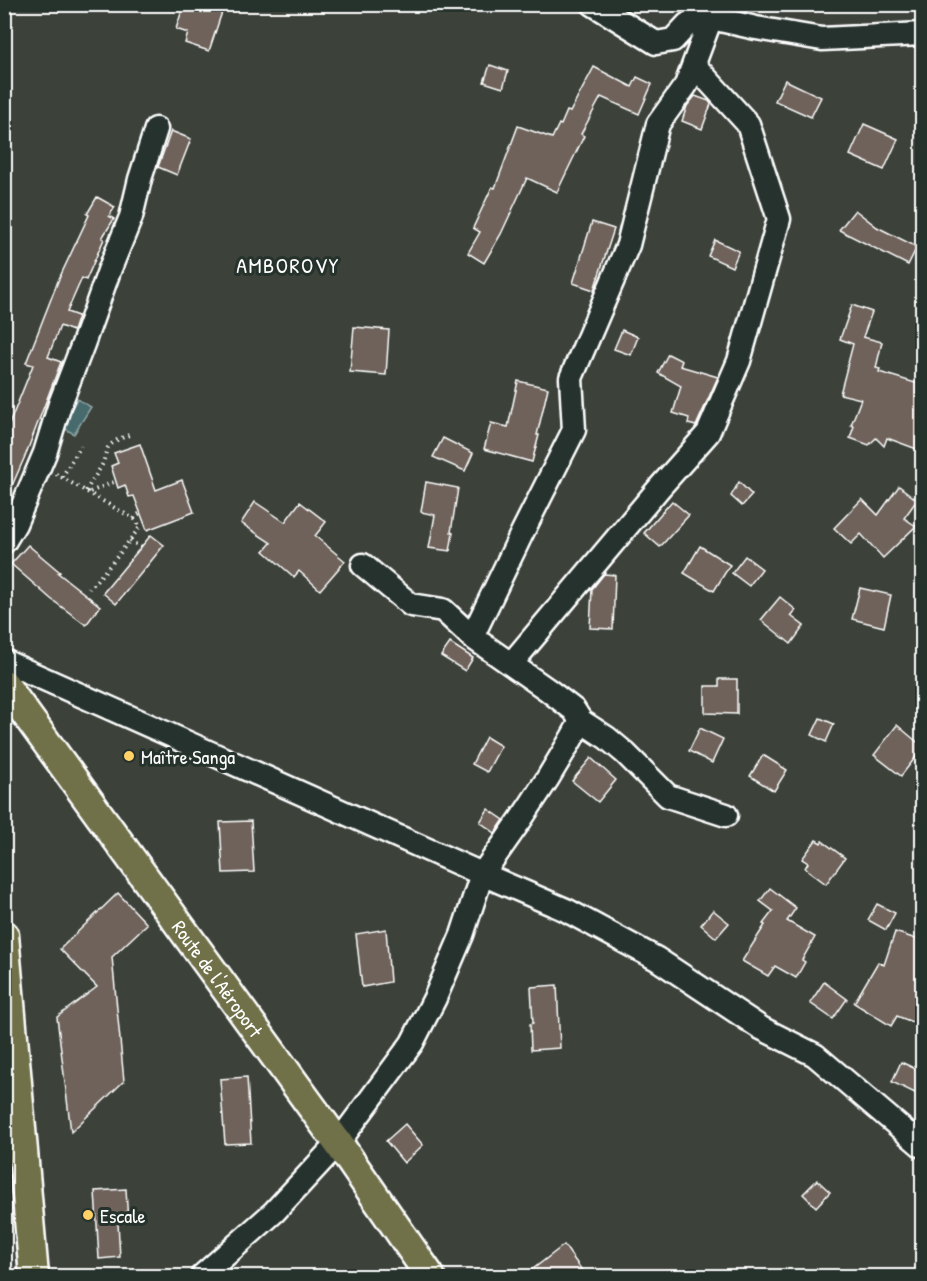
<svg xmlns="http://www.w3.org/2000/svg" width="927" height="1281" font-family="'Patrick Hand',sans-serif">
<style>
.water{fill:#476a6d;stroke:#91a6a7;stroke-width:1.5}
.building{fill:#6e625a;stroke:#fff;stroke-width:1.5}
.lines{fill:none;stroke-linecap:round;stroke-linejoin:round}
.minor-casing{stroke:#fff;stroke-width:27}
.major-casing{stroke:#fff;stroke-width:33}
.path{stroke:#fff;stroke-width:4;stroke-dasharray:1.5 4.5;stroke-linecap:butt}
.minor{stroke:#26332d;stroke-width:22}
.major{stroke:#6f714a;stroke-width:28}
.poi-dot{fill:#ffd166;stroke:#26332d;stroke-width:2}
.labels{text-anchor:middle;dominant-baseline:central;stroke-width:6;stroke-linejoin:round;paint-order:stroke}
.poi-label{font-size:20px;fill:#fff;stroke:#26332d;text-anchor:start}
.street-label{font-size:20px;fill:#fff;stroke:#26332d}
.quarter-label{font-size:22px;letter-spacing:1.5px;fill:#fff;stroke:#26332d}
</style>
<rect width="100%" height="100%" fill="#3c413a"/>
<filter id="ink" filterUnits="userSpaceOnUse"><feTurbulence type="fractalNoise" baseFrequency=".0167" numOctaves="2"/><feDisplacementMap in="SourceGraphic" scale="12" xChannelSelector="R" yChannelSelector="G"/><feConvolveMatrix kernelMatrix="1 2 1 2 8 2 1 2 1" color-interpolation-filters="sRGB"/></filter>
<g filter="url(#ink)">
<polygon class="water" points="77,399 91,407 74,434 60,426"/>
<g class="building">
<polygon points="184,4 200,4 222,12 209,51 185,43 188,33 176,29"/>
<polygon points="490,65 508,71 503,88 484,82"/>
<polygon points="594,67 632,87 637,77 652,84 639,114 601,97 581,134 584,136 557,192 527,178 501,234 484,263 468,253 480,232 473,228 492,187 495,188 518,126 552,138 559,124 561,125 567,111 570,112"/>
<polygon points="785,80 821,97 811,117 775,101"/>
<polygon points="695,96 709,101 711,104 702,129 682,121 687,106"/>
<polygon points="864,124 898,139 884,170 850,155"/>
<polygon points="171,131 191,139 177,175 158,167"/>
<polygon points="97,197 115,207 109,216 114,219 102,238 104,239 86,280 82,278 67,312 78,316 73,331 60,326 48,357 61,362 26,454 4,504 4,437 33,365 26,363 58,281 89,215 87,214"/>
<polygon points="855,210 877,227 917,247 908,265 839,230"/>
<polygon points="592,222 614,229 594,290 573,283"/>
<polygon points="715,240 739,251 732,267 708,256"/>
<polygon points="852,305 872,312 863,337 882,342 876,368 880,369 879,372 922,385 922,451 887,438 884,446 876,438 869,445 850,438 854,426 851,425 861,399 840,394 853,344 840,339"/>
<polygon points="354,327 389,330 386,375 350,372"/>
<polygon points="622,330 638,337 631,355 614,349"/>
<polygon points="668,354 682,361 680,366 718,377 696,426 688,424 689,418 673,413 681,386 658,373"/>
<polygon points="518,381 548,388 537,435 539,435 532,462 484,449 491,423 508,427"/>
<polygon points="443,438 473,453 465,471 433,457"/>
<polygon points="140,444 156,490 182,480 194,512 147,530 134,496 129,497 125,485 118,488 111,466 118,463 114,453"/>
<polygon points="426,482 458,488 451,532 453,533 450,551 429,548 435,515 421,512"/>
<polygon points="739,482 752,495 742,506 731,496"/>
<polygon points="899,486 917,500 904,518 916,526 883,558 861,534 851,544 834,528 862,499 878,515"/>
<polygon points="672,501 689,515 660,547 644,533"/>
<polygon points="255,502 285,522 300,502 326,522 315,536 345,561 320,590 299,571 294,577 264,551 271,543 241,523"/>
<polygon points="151,535 164,545 116,604 103,593"/>
<polygon points="28,545 60,572 58,573 100,606 86,625 51,599 11,564"/>
<polygon points="700,546 730,565 714,591 684,573"/>
<polygon points="745,556 762,569 749,586 732,573"/>
<polygon points="604,574 615,575 613,629 590,628 592,589"/>
<polygon points="860,588 891,595 884,627 852,619"/>
<polygon points="780,597 796,610 791,616 804,626 791,644 761,620"/>
<polygon points="450,643 473,658 465,671 441,656"/>
<polygon points="719,679 737,679 737,714 705,713 705,686 719,686"/>
<polygon points="820,718 834,724 826,742 812,735"/>
<polygon points="897,725 922,746 922,749 901,776 874,755"/>
<polygon points="700,728 723,739 712,763 689,751"/>
<polygon points="486,737 501,746 487,772 472,764"/>
<polygon points="763,755 787,770 774,791 750,776"/>
<polygon points="591,758 616,780 598,802 572,781"/>
<polygon points="488,809 504,820 495,833 480,822"/>
<polygon points="251,821 254,872 223,873 220,822"/>
<polygon points="816,840 821,843 822,841 845,858 826,884 805,868 808,863 802,859"/>
<polygon points="770,888 796,908 787,921 815,937 802,960 805,962 796,978 775,966 768,976 742,961 765,925 763,924 773,911 760,901"/>
<polygon points="118,893 147,924 112,957 124,1081 71,1132 57,1017 97,987 60,949"/>
<polygon points="877,904 895,913 886,930 868,920"/>
<polygon points="713,910 729,923 716,938 701,925"/>
<polygon points="386,929 390,982 362,987 356,934"/>
<polygon points="895,932 922,941 922,1026 897,1016 891,1026 854,1003 878,962 884,965"/>
<polygon points="824,982 847,999 833,1019 810,1003"/>
<polygon points="557,985 560,1048 531,1050 530,1024 533,1023 531,987"/>
<polygon points="901,1062 922,1072 922,1082 917,1094 892,1082"/>
<polygon points="247,1077 251,1143 225,1144 220,1079"/>
<polygon points="405,1124 423,1145 404,1163 386,1141"/>
<polygon points="817,1180 830,1192 816,1207 803,1194"/>
<polygon points="126,1189 128,1222 118,1223 120,1257 99,1259 95,1191"/>
<polygon points="564,1245 586,1276 524,1276"/>
</g>
<g class="lines">
<defs>
<g id="minor">
<polyline points="593,4 656,43 673,40 687,25 698,17 716,19 756,28 822,39 922,34"/>
<polyline points="4,542 15,524 45,453 60,404 83,344 109,271 131,217 140,179 156,129"/>
<polyline points="363,565 411,605 443,610 472,637 548,690 574,710 581,721"/>
<polyline points="472,637 522,533 574,430 571,378 628,245 658,124 686,85 711,18"/>
<polyline points="4,661 482,874 462,935 435,998 412,1043 338,1143 274,1212 202,1276"/>
<polyline points="511,664 660,487 708,433 739,361 779,219 748,124 694,65"/>
<path d="M726 815 668 796 625 753 607 738 581 721C571 741 559 759 548 778 527 811 505 843 482 874L566 910 657 959 761 1028 815 1055 922 1146"/>
</g>
<g id="major">
<path id="s1" d="M4 684 338 1143 430 1276"/>
<polyline points="4,935 34,1276"/>
</g>
</defs>
<use href="#minor" class="minor-casing"/>
<use href="#major" class="major-casing"/>
<g class="path">
<polyline points="56,474 136,520 140,527 113,562 89,589"/>
<polyline points="62,477 81,446"/>
<path d="M86 491C91 482 97 474 102 465 105 459 105 451 109 446 115 440 124 437 132 434"/>
<polyline points="90,492 116,481"/>
<polyline points="134,519 137,515 141,513"/>
<polyline points="130,540 141,548"/>
</g>
<use href="#minor" class="minor"/>
<use href="#major" class="major"/>
</g>
</g>
<g class="poi-dot">
<circle cx="129" cy="756" r="6"/>
<circle cx="88" cy="1215" r="6"/>
</g>
<g class="labels">
<g class="poi-label">
<text x="141" y="756">Maître Sanga</text>
<text x="100" y="1215">Escale</text>
</g>
<g class="street-label">
<text stroke="none"><textPath href="#s1" startOffset="364">Route de l'Aéroport</textPath></text>
</g>
<g class="quarter-label">
<text x="288" y="265">AMBOROVY</text>
</g>
</g>
<rect width="927" height="1281" fill="none" stroke="#26332d" stroke-width="24"/>
<rect x="12" y="12" width="903" height="1257" fill="none" stroke="#fff" stroke-width="2" filter="url(#ink)"/>
</svg>
